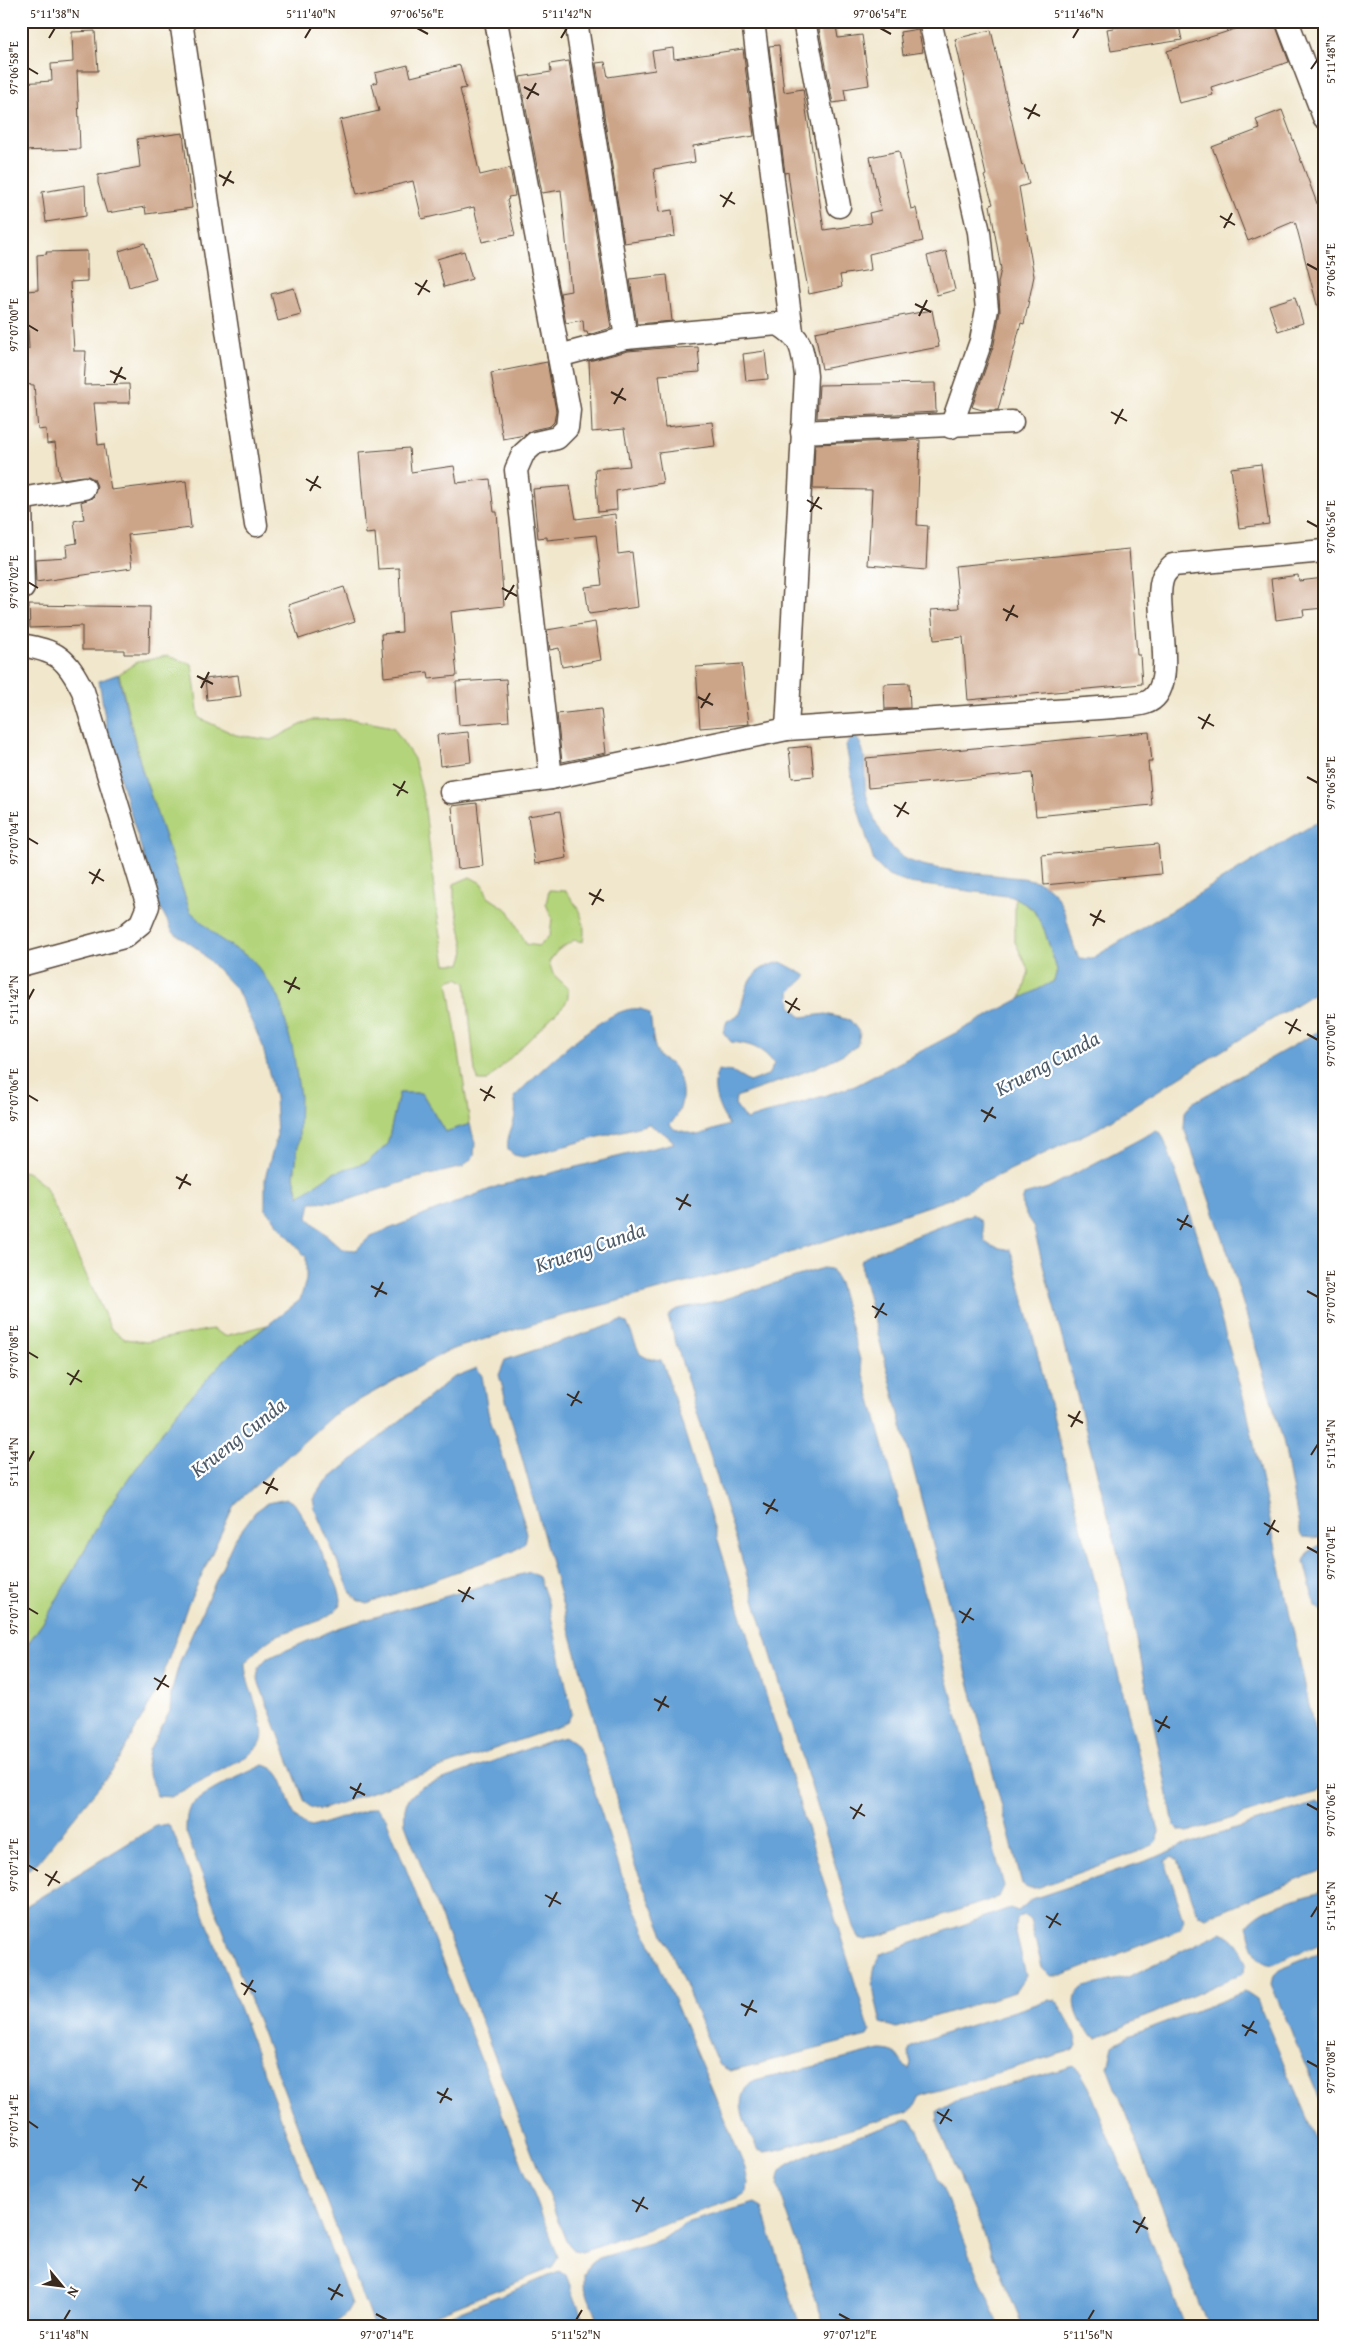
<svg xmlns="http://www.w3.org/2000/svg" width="1345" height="2348" font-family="'Gentium Book Plus',serif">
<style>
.green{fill:#b4d47c;stroke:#787f4d}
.water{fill:#66a2d7;stroke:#50667a}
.building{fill:#cca488}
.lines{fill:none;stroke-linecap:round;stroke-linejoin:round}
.minor-casing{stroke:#564638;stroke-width:25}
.minor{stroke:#fff;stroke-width:22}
.ticks{fill:none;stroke:#3b2a1e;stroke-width:2}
.labels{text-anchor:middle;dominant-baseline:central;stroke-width:4.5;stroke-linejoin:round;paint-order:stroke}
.water-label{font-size:21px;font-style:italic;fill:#4c5a68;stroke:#fff}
.neatline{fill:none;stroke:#3b2a1e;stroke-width:2}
.ticks-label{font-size:12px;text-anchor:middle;fill:#3b2a1e}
</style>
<rect width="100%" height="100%" fill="#fff"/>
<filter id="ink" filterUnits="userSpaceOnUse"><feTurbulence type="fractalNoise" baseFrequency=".02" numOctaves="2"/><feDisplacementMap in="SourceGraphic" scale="10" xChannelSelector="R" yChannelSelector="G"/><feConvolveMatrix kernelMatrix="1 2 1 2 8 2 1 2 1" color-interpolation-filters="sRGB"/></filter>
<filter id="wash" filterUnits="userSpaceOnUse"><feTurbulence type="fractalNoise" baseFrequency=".0096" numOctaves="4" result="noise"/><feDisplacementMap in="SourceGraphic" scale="20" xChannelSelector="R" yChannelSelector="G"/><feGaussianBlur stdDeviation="1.12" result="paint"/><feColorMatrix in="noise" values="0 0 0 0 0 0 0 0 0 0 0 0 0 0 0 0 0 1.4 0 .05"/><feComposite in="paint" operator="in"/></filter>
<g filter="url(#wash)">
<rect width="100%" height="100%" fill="#f1e7cd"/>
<g class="green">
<path d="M167 656 192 664 199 718 236 735 271 740 311 720 351 719 393 727 414 759 424 800 436 906 446 964H461L465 951 454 898V884L470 877 483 884 488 897 509 911 526 944 539 946 550 935 552 918 546 904 549 890 566 891C578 907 587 920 583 942L574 940 557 951 549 962 553 974 568 988V997L565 1004 487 1081H479L475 1072 466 983 458 978 448 981 470 1124 445 1132 422 1093H399L387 1145 367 1162 333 1173 300 1196 294 1177 299 1138 253 960 220 939 190 911 142 770 119 674 137 662Z"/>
<polygon points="1015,897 1033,910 1044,929 1057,970 1054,981 1021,999 1029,971 1015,942"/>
<polygon points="21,1171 27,1172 45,1186 111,1329 125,1339 146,1342 212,1329 225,1336 267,1325 229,1355 174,1415 108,1508 47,1617 21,1653"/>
</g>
<g class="water">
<path d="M118 674 142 770 190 911 220 939 253 960 279 997 293 1050 300 1096 299 1138 294 1177 299 1196 333 1173 367 1162 387 1145 399 1093H422L445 1132 470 1124 475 1143 474 1156 463 1167 413 1179 345 1201 311 1202 308 1218 342 1249 356 1250 371 1236 498 1186 674 1143C668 1134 658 1131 649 1124L523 1157 514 1155 508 1150C505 1130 520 1124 514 1097 537 1074 607 1003 640 1009 643 1009 647 1012 650 1014 652 1026 652 1045 659 1056 662 1061 671 1062 674 1067 686 1085 685 1110 670 1124L674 1129 698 1135 729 1125C718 1108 710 1090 718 1070L732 1072 749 1082 768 1075 774 1064C763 1048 750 1044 731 1042L723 1032 727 1021 740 1014C746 984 749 969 781 962L807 976 790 992 791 1006 801 1017 826 1014 850 1020 860 1033 857 1046C820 1069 777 1082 736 1097L735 1105 746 1120 855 1086 1054 981 1057 970 1044 929 1033 909 1014 897 908 883 888 876 874 862 856 802 846 745 854 735C869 749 863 773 866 793 871 816 882 839 900 855 918 871 985 873 1011 877 1023 878 1040 879 1050 889 1068 905 1068 937 1079 958L1091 959 1324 818V987L1098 1128 949 1199 757 1264 543 1321 447 1351 333 1415 234 1505 187 1607 158 1689 114 1768 38 1862 21 1875V1653L47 1617 108 1508 174 1415 229 1355 300 1300 306 1280V1257L265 1208V1178L277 1135 275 1098 262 1044 237 990 198 949 173 932 158 903 109 743 99 681Z"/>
<polygon points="1324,1028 1324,1536 1313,1538 1303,1537 1300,1530 1283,1440 1228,1253 1184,1128 1185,1112 1192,1103"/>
<path d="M1155 1131 1161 1133 1164 1139 1196 1231 1247 1411 1324 1776V1781L1316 1792 1188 1832 1179 1830 1174 1825 1126 1585 1033 1226C1026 1215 1019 1209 1024 1195L1048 1188Z"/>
<path d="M972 1214C984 1220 983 1228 984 1241L991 1246 1010 1250 1013 1257 1158 1831 1157 1841 1151 1847 1037 1888H1027L1022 1884 862 1273 861 1261 869 1254Z"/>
<polygon points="823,1268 831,1269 839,1283 1004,1886 999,1897 866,1940 859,1938 856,1933 668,1317 672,1312 677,1309 722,1300"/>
<polygon points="622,1321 627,1323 640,1354 647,1358 661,1360 665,1369 870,2031 867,2036 730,2071 718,2064 634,1863 499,1375 505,1360"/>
<polygon points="477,1368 482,1376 488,1412 524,1522 527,1533 525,1543 514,1551 367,1604 358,1601 351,1593 315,1510 313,1499 323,1484 452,1378"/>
<path d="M287 1499 294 1503 300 1512C309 1529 339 1582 341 1599 343 1620 288 1629 274 1637 263 1644 253 1653 245 1663 245 1684 267 1724 262 1740 260 1745 253 1751 249 1755L171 1797 157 1796 146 1766 149 1750 170 1711 171 1693 180 1661 234 1540 255 1512 267 1503Z"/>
<polygon points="1324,1543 1324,1613 1315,1606 1304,1561 1309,1551"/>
<polygon points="530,1572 539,1577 548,1602 572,1713 568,1721 560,1726 320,1810 310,1807 304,1800 257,1678 259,1667 266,1659 340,1627"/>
<path d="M566 1737 575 1743 583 1757 623 1879 745 2168 748 2183 747 2192 738 2198 582 2252 574 2250 566 2241 405 1824C403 1804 406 1800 421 1787L552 1740Z"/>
<path d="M263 1765C295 1770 280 1822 312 1827L376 1807 386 1818 558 2256 552 2268 403 2327H374L186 1832C186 1824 186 1816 189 1809 196 1795 247 1773 263 1765Z"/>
<path d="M1317 1803 1324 1806V1869L1206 1917 1198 1914 1178 1860 1172 1856 1165 1861 1184 1920 1180 1930 1062 1976H1051L1042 1967 1030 1920 1023 1915 1016 1919 1015 1929 1026 1976 1015 1992 896 2028 881 2023C876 1999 866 1975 881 1954L1010 1908 1018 1911 1032 1899 1157 1857 1181 1846Z"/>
<path d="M168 1824 173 1832 351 2304C346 2319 338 2321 325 2327H21V1909L156 1826Z"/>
<path d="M1324 1890V1942L1272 1964C1253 1961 1252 1943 1247 1926 1262 1905 1300 1898 1324 1890Z"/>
<path d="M1221 1932C1237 1938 1241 1949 1247 1963L1243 1973 1098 2038C1083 2034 1069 2004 1078 1991L1084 1987 1128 1977Z"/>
<polygon points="1324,1951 1324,2110 1271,1984 1273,1975 1278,1970"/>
<polygon points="1245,1992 1257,2000 1324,2158 1324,2327 1208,2327 1108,2067 1113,2045 1129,2036"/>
<path d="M1049 2000 1056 2001C1065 2013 1075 2031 1077 2046L1073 2050 920 2096 915 2106 906 2112 776 2150 765 2152 757 2150C748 2127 730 2102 751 2082L880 2050C901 2050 896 2059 909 2070L911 2064 908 2053 911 2047 928 2039Z"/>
<polygon points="1073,2066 1081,2073 1089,2087 1186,2327 1023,2327 938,2125 937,2111 956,2100"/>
<path d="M906 2120 912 2122 918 2130 1000 2327H825L778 2186C779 2182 779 2175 781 2171 792 2155 884 2128 906 2120Z"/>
<polygon points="755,2203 762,2207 800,2327 600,2327 584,2286 584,2275 588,2266 599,2258 663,2239 685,2223"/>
<polygon points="559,2272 566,2275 586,2327 420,2327"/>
</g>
<g id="blocks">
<g class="building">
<polygon points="1154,21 1178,21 1182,40 1111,51 1107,29"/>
<polygon points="1260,21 1274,21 1289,62 1211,87 1213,95 1179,103 1167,51"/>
<polygon points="836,26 838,38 862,35 869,85 844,89 846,101 833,103 819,29"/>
<polygon points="918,29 923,52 903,55 900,32"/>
<polygon points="991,30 1022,166 1024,165 1029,184 1019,187 1034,276 1024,324 1021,323 998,410 982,410 972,407 994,344 1000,311 998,283 1001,269 990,205 993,204 984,176 986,175 955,39"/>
<polygon points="95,31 98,71 77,71 80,149 21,151 21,83 52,81 51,64 73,62 72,32"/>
<polygon points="779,45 784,92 803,89 824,230 871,223 869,213 881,210 870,157 899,151 911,209 916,208 923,241 869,254 871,270 840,275 842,287 809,294 793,209 788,172 785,173 769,46"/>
<polygon points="673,48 674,59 743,49 754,136 693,146 695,162 654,169 659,212 672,210 675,236 624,243 596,63 605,62 608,77 655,70 652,51"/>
<polygon points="569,61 611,328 588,335 587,332 584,332 583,320 566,323 560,293 571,291 561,190 542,193 520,77 551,72 550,64"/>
<polygon points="408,65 411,77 460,65 466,88 460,89 480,175 510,168 515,196 508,197 509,199 507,200 515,235 482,242 474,207 422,219 413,181 357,194 340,120 379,111 372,84 377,82 375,73"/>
<polygon points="1282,110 1324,222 1324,304 1317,305 1295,221 1248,241 1212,147 1260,129 1256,120"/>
<polygon points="183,133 192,208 146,214 145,207 107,213 98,183 98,175 140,167 137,139"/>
<polygon points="85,185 86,216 46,222 42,192"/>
<polygon points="145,243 156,279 129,287 119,251"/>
<polygon points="87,251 87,281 70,282 74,351 86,351 84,385 129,384 130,403 94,403 98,445 104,444 111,490 186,481 191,528 128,535 132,568 36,582 35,559 67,557 66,545 77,543 74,521 84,519 81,502 93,498 97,486 94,479 88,476 60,479 55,443 47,444 46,429 38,430 34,385 21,384 21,349 29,349 26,291 38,290 37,255 47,254 46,252"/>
<polygon points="464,251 472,279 444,287 437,259"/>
<polygon points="946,251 955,290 937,295 927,256"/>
<polygon points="667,275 672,321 637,324 630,279"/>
<polygon points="294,288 301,315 278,321 271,294"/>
<polygon points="1295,297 1303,323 1278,331 1269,305"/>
<polygon points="932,310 939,347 822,369 815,332"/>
<polygon points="675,347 676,348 698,347 700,372 659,375 665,427 712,422 715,446 658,453 663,483 616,491 617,510 598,512 595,469 630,466 624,429 592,432 589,361 628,351"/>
<polygon points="765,351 768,379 746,381 743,354"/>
<polygon points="547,362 556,411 554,422 550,426 532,430 525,435 503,439 491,373"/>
<polygon points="935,383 936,412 817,418 819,385"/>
<polygon points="920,440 917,525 928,526 926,570 868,565 872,490 813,489 815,444"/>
<polygon points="409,448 411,472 454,466 457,483 490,479 494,512 497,512 504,606 451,612 457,676 429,679 428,672 384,677 381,634 402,632 399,568 378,569 375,533 366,534 359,452"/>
<polygon points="1261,464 1269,524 1239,528 1231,468"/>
<polygon points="570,486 576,519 615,514 618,554 632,552 638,607 589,614 585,587 602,585 596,535 547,540 547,537 538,538 533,489"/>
<polygon points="1129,549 1137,655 1140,655 1142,684 968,700 963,637 934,640 931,610 959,608 955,566"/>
<polygon points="1298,575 1299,581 1324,578 1324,608 1303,610 1304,616 1276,620 1271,579"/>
<polygon points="344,587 355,621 299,639 288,605"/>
<polygon points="29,605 150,607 149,654 124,654 124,650 82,650 82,626 30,628"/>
<polygon points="595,622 601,660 562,667 559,648 550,650 547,630"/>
<polygon points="742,664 749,724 700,728 696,667"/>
<polygon points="238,675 241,696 207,700 205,679"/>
<polygon points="506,679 509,721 459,725 456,682"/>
<polygon points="909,683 910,708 885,709 884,684"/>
<polygon points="601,709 606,753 562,762 557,714"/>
<polygon points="468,732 471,762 440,766 437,735"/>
<polygon points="1149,732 1152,762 1148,762 1152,805 1036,816 1032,773 868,788 866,758"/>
<polygon points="811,746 814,776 792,778 789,748"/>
<polygon points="477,803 483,866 458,869 452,806"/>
<polygon points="560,811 567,858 535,864 528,816"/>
<polygon points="1158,844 1161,874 1044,885 1042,855"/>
</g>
</g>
</g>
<g filter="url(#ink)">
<use href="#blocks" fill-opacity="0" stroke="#564638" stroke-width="1"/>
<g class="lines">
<defs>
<g id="minor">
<polyline points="181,21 256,525"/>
<polyline points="496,21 569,410 567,428 557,438 535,443 523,454 516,470 551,778"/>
<polyline points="576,21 626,338"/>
<polyline points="753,21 792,332"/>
<polyline points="804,21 839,206"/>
<polyline points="930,21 979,232 987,309 981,341 951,427"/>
<polyline points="1287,21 1324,117"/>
<path d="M559 356 626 338 778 324C802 337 803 350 806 376L787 729"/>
<polyline points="802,432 1012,422"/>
<polyline points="21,499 84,488"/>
<polyline points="21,502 23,588"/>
<path d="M21 645C57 651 66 657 83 691L148 906 141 923 124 937 21 965"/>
<path d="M451 792 551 778 787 729 1114 707C1124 706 1136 706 1145 703 1183 691 1151 606 1163 577 1165 572 1170 568 1173 565L1324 551"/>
</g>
</defs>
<use href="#minor" class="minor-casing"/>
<use href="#minor" class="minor"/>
</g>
</g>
<path class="ticks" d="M417 28 428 34M880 28 891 34M49 38 55 28M305 38 311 28M561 38 567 28M1073 38 1079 28M28 68 38 74M1311 69 1318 59M524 87 539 95M527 99 536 83M1024 108 1040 116M1028 119 1036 104M219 175 234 183M223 186 231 171M720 195 735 204M723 207 732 192M1220 216 1235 225M1224 228 1232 213M1307 264 1318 270M415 283 430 292M418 295 427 280M915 304 931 312M919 316 927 300M28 325 38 331M110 371 126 379M114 383 122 367M611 392 626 400M614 404 623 388M1111 412 1127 421M1115 424 1123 409M306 479 321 488M310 491 318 476M807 500 822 509M810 512 819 497M1307 521 1318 527M28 582 38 588M502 588 517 596M505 600 514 585M1003 609 1018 617M1006 621 1014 605M197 676 213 684M201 688 209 672M698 697 713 705M701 708 710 693M1198 717 1214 726M1202 729 1210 714M1307 777 1318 783M393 784 408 793M397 796 405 781M894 805 909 814M897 817 906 802M28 838 38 844M89 872 104 881M92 884 100 869M589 893 604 901M592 905 601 889M1090 914 1105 922M1093 926 1101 910M284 981 300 989M288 993 296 977M28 1000 34 989M785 1001 800 1010M788 1013 797 998M1285 1022 1301 1031M1289 1034 1297 1019M1307 1034 1318 1040M480 1089 495 1098M28 1095 38 1101M484 1101 492 1086M981 1110 996 1118M984 1122 993 1107M176 1177 191 1185M179 1189 187 1174M676 1198 691 1206M679 1210 688 1194M1177 1219 1192 1227M1180 1230 1188 1215M371 1286 387 1294M1307 1291 1318 1297M375 1297 383 1282M872 1306 887 1315M875 1318 884 1303M28 1352 38 1358M67 1373 82 1382M70 1385 79 1370M567 1394 582 1403M571 1406 579 1391M1068 1415 1083 1423M1071 1427 1080 1411M1311 1455 1318 1444M28 1462 34 1451M263 1482 278 1490M266 1494 274 1478M763 1503 778 1511M766 1514 775 1499M1264 1523 1279 1532M1267 1535 1275 1520M1307 1547 1318 1553M458 1590 474 1599M462 1602 470 1587M28 1608 38 1614M959 1611 974 1620M962 1623 971 1608M154 1678 169 1687M157 1690 166 1675M654 1699 669 1707M658 1711 666 1696M1155 1720 1170 1728M1158 1732 1167 1716M350 1787 365 1795M353 1799 361 1783M1307 1804 1318 1810M850 1807 865 1816M853 1819 862 1804M28 1865 38 1871M45 1874 60 1883M48 1886 57 1871M545 1895 561 1904M549 1907 557 1892M1046 1916 1061 1925M1311 1917 1318 1906M1049 1928 1058 1913M241 1983 256 1992M244 1995 253 1980M741 2004 757 2012M745 2016 753 2000M1242 2025 1257 2033M1245 2036 1254 2021M1307 2061 1318 2067M437 2092 452 2100M440 2103 448 2088M937 2112 952 2121M28 2121 38 2128M940 2124 949 2109M132 2179 147 2188M135 2191 144 2176M632 2200 648 2209M636 2212 644 2197M1133 2221 1148 2229M1136 2233 1145 2217M328 2288 343 2296M331 2300 340 2284M376 2314 387 2320M839 2314 850 2320M64 2320 70 2310M576 2320 582 2310M1088 2320 1094 2310"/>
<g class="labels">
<g class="water-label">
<text transform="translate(1047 1063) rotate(-28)">Krueng Cunda</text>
<text transform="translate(590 1247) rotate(-19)">Krueng Cunda</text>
<text transform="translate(238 1437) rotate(-38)">Krueng Cunda</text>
</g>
</g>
<rect width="1345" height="2348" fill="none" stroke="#fff" stroke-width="55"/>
<g transform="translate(62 2286) rotate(119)" stroke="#ffffff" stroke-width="4" paint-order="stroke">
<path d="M0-4L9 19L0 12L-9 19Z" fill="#3b2a1e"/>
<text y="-8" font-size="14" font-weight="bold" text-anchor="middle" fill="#3b2a1e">N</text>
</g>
<rect x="28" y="28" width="1290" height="2292" class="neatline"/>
<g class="ticks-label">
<text x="55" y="18">5°11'38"N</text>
<text x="311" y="18">5°11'40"N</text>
<text x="417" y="18">97°06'56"E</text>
<text x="567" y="18">5°11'42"N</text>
<text x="880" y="18">97°06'54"E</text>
<text x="1079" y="18">5°11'46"N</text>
<text transform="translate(1331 59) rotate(-90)" y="4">5°11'48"N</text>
<text transform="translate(14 68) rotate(-90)" y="4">97°06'58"E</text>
<text transform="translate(1331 270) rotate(-90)" y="4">97°06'54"E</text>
<text transform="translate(14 325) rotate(-90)" y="4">97°07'00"E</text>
<text transform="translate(1331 527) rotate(-90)" y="4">97°06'56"E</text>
<text transform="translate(14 582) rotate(-90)" y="4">97°07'02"E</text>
<text transform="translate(1331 783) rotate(-90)" y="4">97°06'58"E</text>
<text transform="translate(14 838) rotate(-90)" y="4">97°07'04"E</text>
<text transform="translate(14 1000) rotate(-90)" y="4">5°11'42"N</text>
<text transform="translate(1331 1040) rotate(-90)" y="4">97°07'00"E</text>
<text transform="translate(14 1095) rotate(-90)" y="4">97°07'06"E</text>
<text transform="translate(1331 1297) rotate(-90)" y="4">97°07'02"E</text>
<text transform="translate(14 1352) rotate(-90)" y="4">97°07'08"E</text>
<text transform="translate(1331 1444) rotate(-90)" y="4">5°11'54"N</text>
<text transform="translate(14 1462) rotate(-90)" y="4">5°11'44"N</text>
<text transform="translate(1331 1553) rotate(-90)" y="4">97°07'04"E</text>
<text transform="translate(14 1608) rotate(-90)" y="4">97°07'10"E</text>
<text transform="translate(1331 1810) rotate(-90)" y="4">97°07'06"E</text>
<text transform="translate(14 1865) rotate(-90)" y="4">97°07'12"E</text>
<text transform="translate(1331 1906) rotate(-90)" y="4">5°11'56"N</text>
<text transform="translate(1331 2067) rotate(-90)" y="4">97°07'08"E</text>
<text transform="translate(14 2121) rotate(-90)" y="4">97°07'14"E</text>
<text x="64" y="2339">5°11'48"N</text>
<text x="387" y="2339">97°07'14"E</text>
<text x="576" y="2339">5°11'52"N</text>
<text x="850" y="2339">97°07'12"E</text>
<text x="1088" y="2339">5°11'56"N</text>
</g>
</svg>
